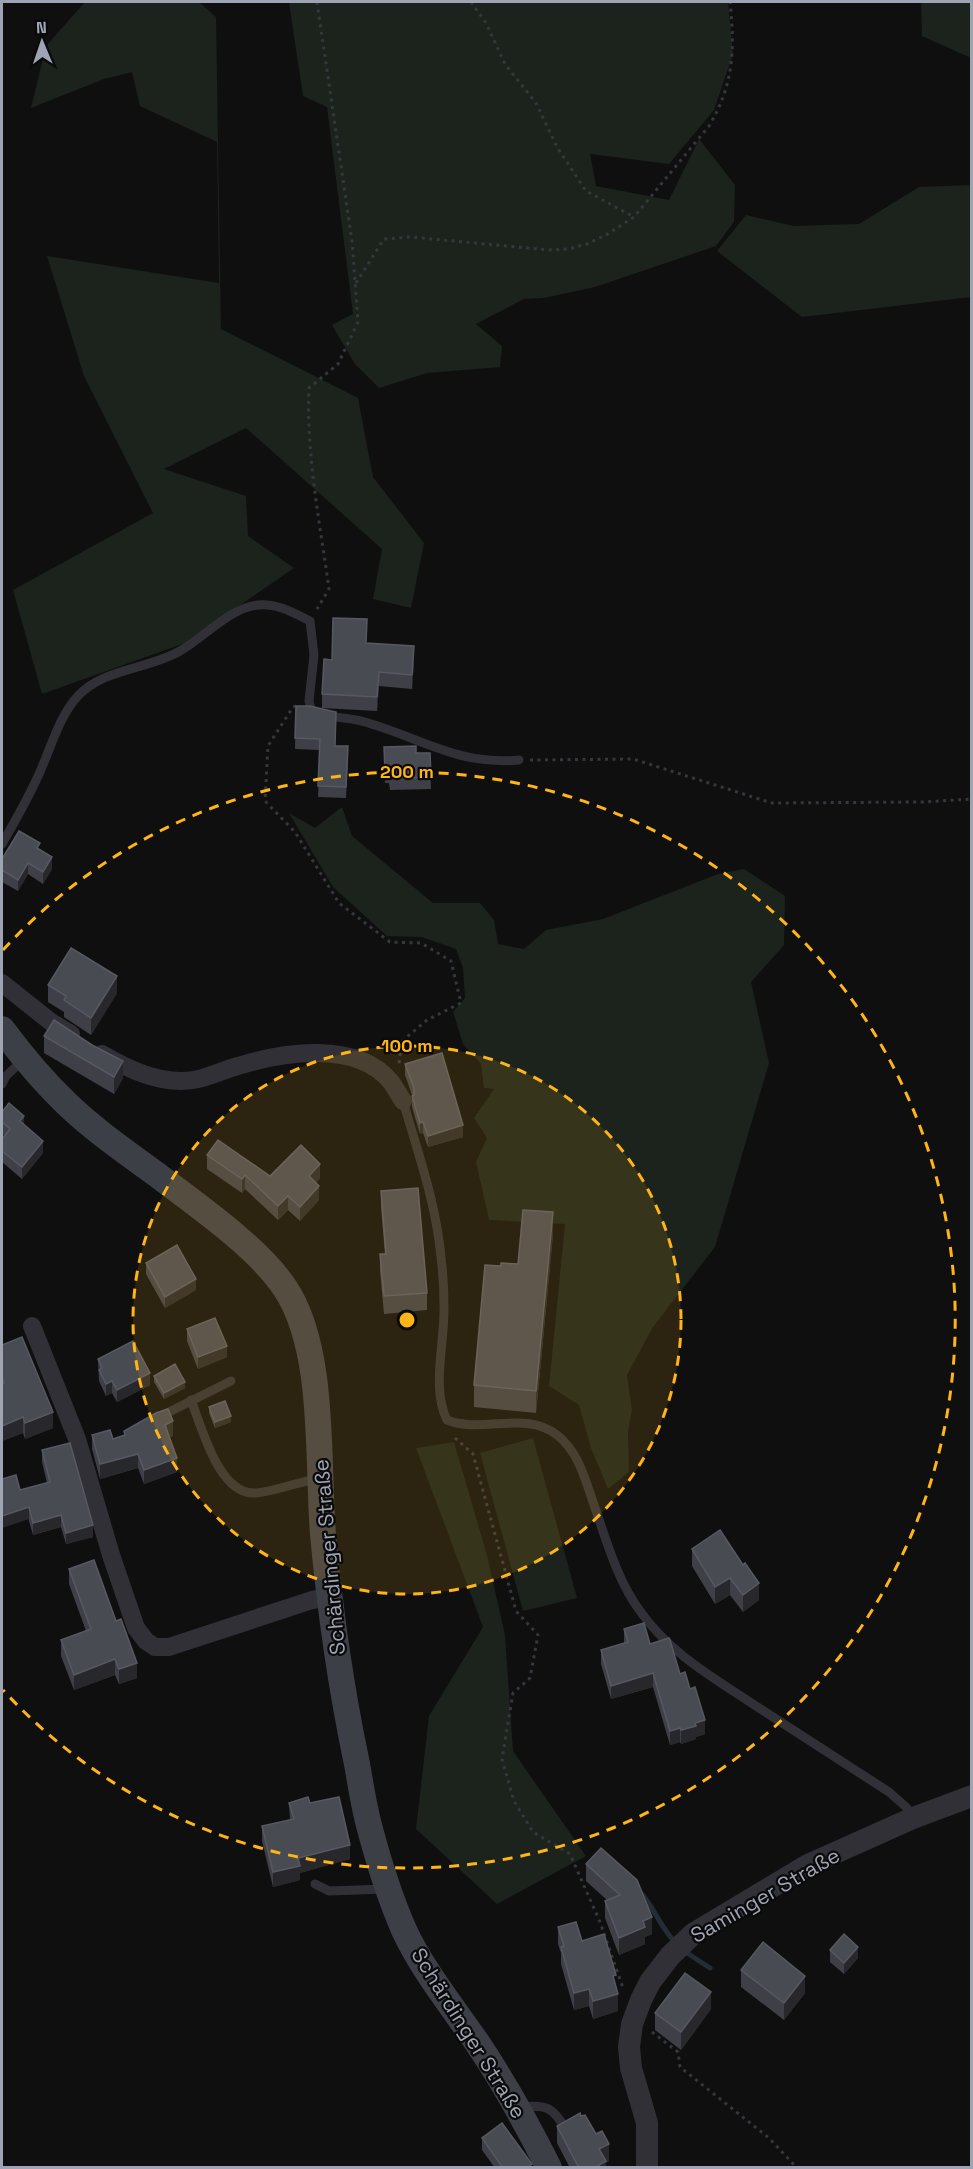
<svg xmlns="http://www.w3.org/2000/svg" width="973" height="2169" font-family="'Space Grotesk',sans-serif">
<style>
.green{fill:#1b231c}
.lines{fill:none;stroke-linecap:round;stroke-linejoin:round}
.stream{stroke:#242d35;stroke-width:5}
.path{stroke:#35373d;stroke-width:3;stroke-dasharray:3 4.5;stroke-linecap:butt}
.service{stroke:#303036;stroke-width:9}
.minor{stroke:#303036;stroke-width:18}
.tertiary{stroke:#303036;stroke-width:22}
.secondary{stroke:#3d3f46;stroke-width:26}
.wall{fill:#3f4047}
.shaded-wall{fill:#28282c}
.building{fill:#494b53;stroke:#575962;stroke-width:1.5}
.ring{fill:none;stroke:#ffb418;stroke-width:3;stroke-dasharray:10 8}
.labels{text-anchor:middle;dominant-baseline:central;stroke-width:4.5;stroke-linejoin:round;paint-order:stroke}
.street-label{font-size:21px;fill:#9ea4b3;stroke:#0a0a0b}
.centre{fill:#ffb418;stroke:#0a0a0b;stroke-width:3}
.ring-label{font-size:18px;text-anchor:middle;font-weight:bold;fill:#ffb418;stroke:#0a0a0b;stroke-width:4.5;stroke-linejoin:round;paint-order:stroke}
</style>
<rect width="100%" height="100%" fill="#0f0f10"/>
<g class="green">
<polygon points="85,2 199,2 216,17 221,329 358,398 373,477 424,543 411,608 373,599 382,549 246,428 164,469 246,496 248,536 294,568 185,643 42,694 13,590 153,513 84,376 47,256 219,283 217,142 140,106 132,72 104,79 31,108 46,46"/>
<polygon points="289,2 728,2 733,54 714,110 669,164 590,154 596,186 669,200 699,139 735,185 734,222 716,246 595,287 544,298 524,299 476,324 502,346 500,367 427,373 379,388 355,364 332,325 353,314 327,107 303,96"/>
<polygon points="921,2 971,2 971,58 922,36"/>
<polygon points="971,185 971,297 802,317 717,251 746,215 794,226 859,224 919,187"/>
<polygon points="342,807 352,836 433,903 480,903 494,920 498,944 524,949 546,930 603,919 718,874 744,869 785,896 784,945 751,982 769,1063 715,1247 653,1327 627,1375 632,1410 628,1432 629,1472 608,1489 591,1448 579,1405 549,1386 565,1224 489,1220 476,1162 487,1138 474,1118 494,1089 484,1088 481,1064 463,1044 453,1012 465,998 463,968 456,949 422,937 387,936 333,887 289,813 315,828"/>
<polygon points="533,1438 577,1598 523,1611 480,1453"/>
<polygon points="454,1442 487,1555 505,1635 513,1751 586,1856 497,1904 416,1829 429,1716 483,1627 416,1448"/>
</g>
<g class="lines">
<g class="stream">
<path d="M641 1893C654 1908 661 1928 675 1942"/>
<polyline points="684,1951 710,1968"/>
</g>
<g class="path">
<path d="M317 2 352 241 358 322 338 364 309 388C306 455 320 523 329 589L317 609"/>
<polyline points="471,2 486,23 505,64 536,103 557,147 586,191 634,217"/>
<path d="M356 283 384 239 411 237 549 250 568 249 587 244 606 235 634 217 709 126C734 84 735 49 730 2"/>
<polyline points="296,706 293,707 268,746 265,801 295,832 339,903 390,942 421,943 451,961 461,1003 427,1020 401,1042 399,1064"/>
<polyline points="530,760 633,759 772,803 923,802 972,799"/>
<polyline points="455,1438 473,1454 516,1611 538,1635 530,1678 513,1693 502,1759 514,1801 533,1832 570,1854 600,1922 623,1988"/>
<polyline points="652,2032 678,2052 680,2067 769,2138 797,2168"/>
</g>
<g class="service">
<path d="M2 844C16 819 31 794 42 767 52 744 60 716 77 697 103 668 147 670 180 651 205 637 229 608 258 605 277 603 294 613 310 621L314 655 309 701 311 709 315 713C330 718 346 717 361 721 418 736 457 766 519 760"/>
<polyline points="2,1084 6,1076 24,1059"/>
<path d="M403 1101C418 1153 436 1203 441 1257 443 1273 444 1291 444 1307 445 1342 431 1388 447 1420 482 1434 524 1410 557 1435 578 1451 585 1479 593 1502 606 1539 617 1580 640 1611 670 1654 716 1679 759 1708 802 1736 845 1764 889 1792L906 1807 913 1818"/>
<path d="M191 1400C202 1428 219 1496 256 1493 278 1491 298 1481 320 1479"/>
<polyline points="161,1416 231,1381"/>
<polyline points="315,1884 329,1891 386,1889"/>
<path d="M519 2107C547 2104 553 2107 567 2131"/>
</g>
<g class="minor">
<polyline points="2,983 51,1022 71,1034"/>
<path d="M102 1054C124 1067 154 1081 180 1081 200 1082 219 1071 238 1066 283 1052 357 1040 391 1082 395 1087 399 1095 403 1101"/>
<polyline points="32,1326 77,1439 111,1555 136,1628 146,1641 155,1647 169,1647 312,1600 330,1597"/>
</g>
<polyline class="tertiary" points="647,2168 647,2123 631,2068 629,2047 632,2024 641,2000 650,1982 670,1956 693,1934 808,1865 913,1818 972,1796"/>
<path class="secondary" d="M2 1029C22 1056 43 1081 67 1104 94 1130 126 1152 156 1174 195 1204 258 1247 285 1288 326 1349 317 1462 323 1534 330 1611 341 1688 357 1764 361 1786 364 1808 370 1829 379 1863 390 1898 404 1930 422 1969 451 2005 476 2041 503 2081 527 2124 549 2168"/>
</g>
<g class="wall">
<polygon points="367,643 414,661 412,689 379,686 377,711 322,708 322,694 332,660"/>
<polygon points="296,706 335,746 348,758 346,798 318,797 320,750 295,749"/>
<polygon points="384,747 416,753 430,753 431,789 390,790 389,783 385,783"/>
<polygon points="40,850 52,869 43,884 28,874 18,891 2,882 2,859"/>
<polygon points="48,985 117,993 91,1035 64,1017 64,1012 48,1002"/>
<polygon points="44,1036 123,1078 114,1094 44,1053"/>
<polygon points="405,1064 463,1137 428,1147 423,1133 420,1134 412,1107 412,1095 405,1075"/>
<polygon points="2,1112 24,1125 43,1153 22,1179 2,1162 2,1139 4,1136 2,1133"/>
<polygon points="207,1155 270,1176 320,1178 316,1183 319,1200 300,1221 288,1210 278,1220 245,1189 242,1193 207,1169"/>
<polygon points="381,1191 427,1293 427,1310 384,1314 380,1271 380,1254 385,1254 381,1208"/>
<polygon points="553,1235 536,1413 474,1407 474,1385 501,1266 518,1264"/>
<polygon points="146,1263 196,1290 165,1308 146,1274"/>
<polygon points="187,1329 227,1357 198,1369 187,1341"/>
<polygon points="2,1345 53,1428 25,1439 23,1433 2,1441"/>
<polygon points="98,1359 150,1385 117,1402 112,1393 106,1396 99,1381"/>
<polygon points="154,1376 185,1388 164,1399 154,1382"/>
<polygon points="209,1407 231,1422 215,1428 209,1413"/>
<polygon points="124,1431 173,1436 169,1437 177,1472 144,1484 138,1468 100,1479 92,1449 92,1435 113,1439 124,1435"/>
<polygon points="42,1450 93,1537 66,1544 61,1527 33,1535 20,1490 47,1483 42,1462"/>
<polygon points="720,1530 759,1600 743,1612 730,1595 715,1604 692,1566 692,1549"/>
<polygon points="69,1569 137,1678 119,1684 115,1675 74,1690 61,1656 61,1640 86,1631 69,1584"/>
<polygon points="624,1629 650,1644 680,1674 690,1689 705,1734 696,1737 696,1739 681,1744 680,1742 670,1745 653,1687 611,1699 601,1664 601,1650 624,1643"/>
<polygon points="289,1803 310,1803 350,1859 300,1873 300,1880 273,1887 262,1841 262,1826 290,1820"/>
<polygon points="601,1848 652,1934 645,1937 645,1944 619,1955 605,1918 605,1901 607,1900 586,1881 586,1864"/>
<polygon points="558,1927 582,1941 616,1985 618,2011 593,2019 589,2006 574,2010 561,1964 561,1953 558,1944"/>
<polygon points="830,1950 858,1958 844,1974 830,1962"/>
<polygon points="741,1970 805,1993 784,2020 741,1987"/>
<polygon points="711,2009 681,2050 655,2030 655,2013"/>
<polygon points="557,2126 609,2161 606,2163 606,2168 570,2168 557,2143"/>
<polygon points="482,2138 532,2168 495,2168 482,2150"/>
</g>
<g class="shaded-wall">
<polygon points="414,646 414,661 412,689 412,675"/>
<polygon points="379,672 379,686 377,711 377,697"/>
<polygon points="52,857 52,869 43,884 43,872"/>
<polygon points="28,863 28,874 18,891 18,880"/>
<polygon points="117,976 117,993 91,1035 91,1018"/>
<polygon points="123,1061 123,1078 114,1094 114,1077"/>
<polygon points="24,1116 24,1127 20,1121"/>
<polygon points="423,1122 423,1133 420,1134 420,1123"/>
<polygon points="463,1125 463,1137 428,1147 428,1136"/>
<polygon points="43,1141 43,1153 22,1179 22,1167"/>
<polygon points="320,1164 320,1178 309,1190 309,1176"/>
<polygon points="245,1175 245,1189 242,1193 242,1179"/>
<polygon points="319,1186 319,1200 300,1221 300,1207"/>
<polygon points="288,1196 288,1210 278,1220 278,1206"/>
<polygon points="553,1212 553,1235 536,1413 536,1391"/>
<polygon points="196,1279 196,1290 165,1308 165,1297"/>
<polygon points="227,1346 227,1357 198,1369 198,1357"/>
<polygon points="150,1373 150,1385 117,1402 117,1390"/>
<polygon points="112,1381 112,1393 106,1396 106,1384"/>
<polygon points="185,1382 185,1388 164,1399 164,1393"/>
<polygon points="53,1412 53,1428 25,1439 25,1423"/>
<polygon points="231,1416 231,1422 215,1428 215,1422"/>
<polygon points="23,1417 23,1433 2,1441 2,1426"/>
<polygon points="173,1421 173,1436 165,1439 165,1425"/>
<polygon points="138,1454 138,1468 100,1479 100,1464"/>
<polygon points="177,1458 177,1472 144,1484 144,1470"/>
<polygon points="29,1507 29,1519 2,1528 2,1516"/>
<polygon points="61,1515 61,1527 33,1535 33,1523"/>
<polygon points="93,1525 93,1537 66,1544 66,1533"/>
<polygon points="730,1578 730,1595 715,1604 715,1587"/>
<polygon points="759,1583 759,1600 743,1612 743,1595"/>
<polygon points="115,1659 115,1675 74,1690 74,1675"/>
<polygon points="137,1663 137,1678 119,1684 119,1669"/>
<polygon points="653,1673 653,1687 611,1699 611,1686"/>
<polygon points="705,1720 705,1734 696,1737 696,1739 681,1744 681,1730 695,1723"/>
<polygon points="680,1728 680,1742 670,1745 670,1731"/>
<polygon points="350,1845 350,1859 300,1873 300,1880 273,1887 273,1872 298,1858"/>
<polygon points="652,1917 652,1934 645,1937 645,1944 619,1955 619,1938 643,1921"/>
<polygon points="858,1947 858,1958 844,1974 844,1963"/>
<polygon points="805,1976 805,1993 784,2020 784,2003"/>
<polygon points="589,1989 589,2006 574,2010 574,1993"/>
<polygon points="711,1992 711,2009 681,2050 681,2032"/>
<polygon points="618,1994 618,2011 593,2019 593,2001"/>
<polygon points="609,2144 609,2161 606,2163 606,2168 594,2168 599,2149"/>
</g>
<g class="building">
<polygon points="333,618 367,619 366,643 414,646 412,675 379,672 377,697 322,694 324,659 332,660"/>
<polygon points="296,706 310,706 336,712 335,746 348,746 346,787 318,786 320,739 295,738"/>
<polygon points="416,746 416,753 430,753 431,777 390,778 389,771 385,771 384,747"/>
<polygon points="19,831 40,843 37,848 52,857 43,872 28,863 18,880 2,870 2,859"/>
<polygon points="71,948 117,976 91,1018 64,1000 66,996 48,985"/>
<polygon points="54,1020 92,1045 123,1061 114,1077 44,1036"/>
<polygon points="442,1053 463,1125 428,1136 423,1122 420,1123 412,1096 414,1095 414,1088 405,1064"/>
<polygon points="9,1103 24,1116 20,1121 43,1141 22,1167 2,1151 2,1139 10,1129 2,1122 2,1112"/>
<polygon points="218,1140 270,1176 301,1145 320,1164 309,1176 319,1186 300,1207 288,1196 278,1206 245,1175 242,1179 207,1155"/>
<polygon points="418,1188 427,1293 384,1296 380,1254 386,1254 381,1191"/>
<polygon points="523,1210 553,1212 536,1391 474,1385 485,1265 501,1266 501,1263 518,1264"/>
<polygon points="177,1245 196,1279 165,1297 146,1263"/>
<polygon points="215,1318 227,1346 198,1357 187,1329"/>
<polygon points="22,1337 53,1412 25,1423 23,1417 2,1426 2,1384 4,1383 2,1376 2,1345"/>
<polygon points="133,1341 150,1373 117,1390 112,1381 106,1384 99,1370 102,1368 98,1359"/>
<polygon points="175,1364 185,1382 164,1393 154,1376"/>
<polygon points="225,1401 231,1416 215,1422 209,1407"/>
<polygon points="168,1409 173,1421 165,1425 177,1458 144,1470 138,1454 100,1464 92,1435 110,1430 113,1439 125,1435 124,1431 156,1413"/>
<polygon points="70,1443 93,1525 66,1533 61,1515 33,1523 29,1507 2,1516 2,1479 16,1475 20,1490 50,1482 42,1450"/>
<polygon points="720,1530 743,1565 745,1563 759,1583 743,1595 730,1578 715,1587 692,1549"/>
<polygon points="94,1560 116,1621 121,1619 137,1663 119,1669 115,1659 74,1675 61,1640 91,1629 69,1569"/>
<polygon points="644,1623 650,1644 669,1638 670,1640 680,1674 685,1672 690,1689 695,1687 705,1720 695,1723 696,1726 681,1730 680,1728 670,1731 653,1673 611,1686 601,1650 628,1642 624,1629"/>
<polygon points="308,1797 310,1803 339,1797 350,1845 298,1858 300,1866 273,1872 262,1826 294,1819 289,1803"/>
<polygon points="601,1848 637,1880 652,1917 643,1921 645,1927 619,1938 605,1901 620,1895 586,1864"/>
<polygon points="576,1922 582,1941 604,1934 616,1975 613,1976 618,1994 593,2001 589,1989 574,1993 561,1947 564,1946 558,1927"/>
<polygon points="844,1934 858,1947 844,1963 830,1950"/>
<polygon points="763,1942 805,1976 784,2003 741,1970"/>
<polygon points="685,1973 711,1992 681,2032 655,2013"/>
<polygon points="580,2113 581,2116 585,2115 596,2134 602,2131 609,2144 599,2149 606,2161 594,2168 579,2168 557,2126"/>
<polygon points="502,2123 532,2164 527,2168 503,2168 482,2138"/>
</g>
<circle cx="407" cy="1320" r="274" fill="#ffb418" fill-opacity=".12"/>
<g class="ring">
<circle cx="407" cy="1320" r="274"/>
<path d="M3 950A548 548 0 1 1 3 1690"/>
</g>
<g class="labels">
<g class="street-label">
<text transform="translate(329 1557) rotate(-95)">Schärdinger Straße</text>
<text transform="translate(765 1895) rotate(-30)">Saminger Straße</text>
<text transform="translate(469 2033) rotate(58)">Schärdinger Straße</text>
</g>
</g>
<circle cx="407" cy="1320" r="9" class="centre"/>
<g class="ring-label">
<text x="407" y="778">200 m</text>
<text x="407" y="1052">100 m</text>
</g>
<rect width="973" height="2169" fill="none" stroke="#9ea4b3" stroke-width="6"/>
<g transform="translate(42 42) rotate(358)" stroke="#0a0a0b" stroke-width="4.5" paint-order="stroke">
<path d="M0-4.5L10 22L0 15L-10 22Z" fill="#9ea4b3"/>
<text y="-9" font-size="16" font-weight="bold" text-anchor="middle" fill="#9ea4b3">N</text>
</g>
</svg>
